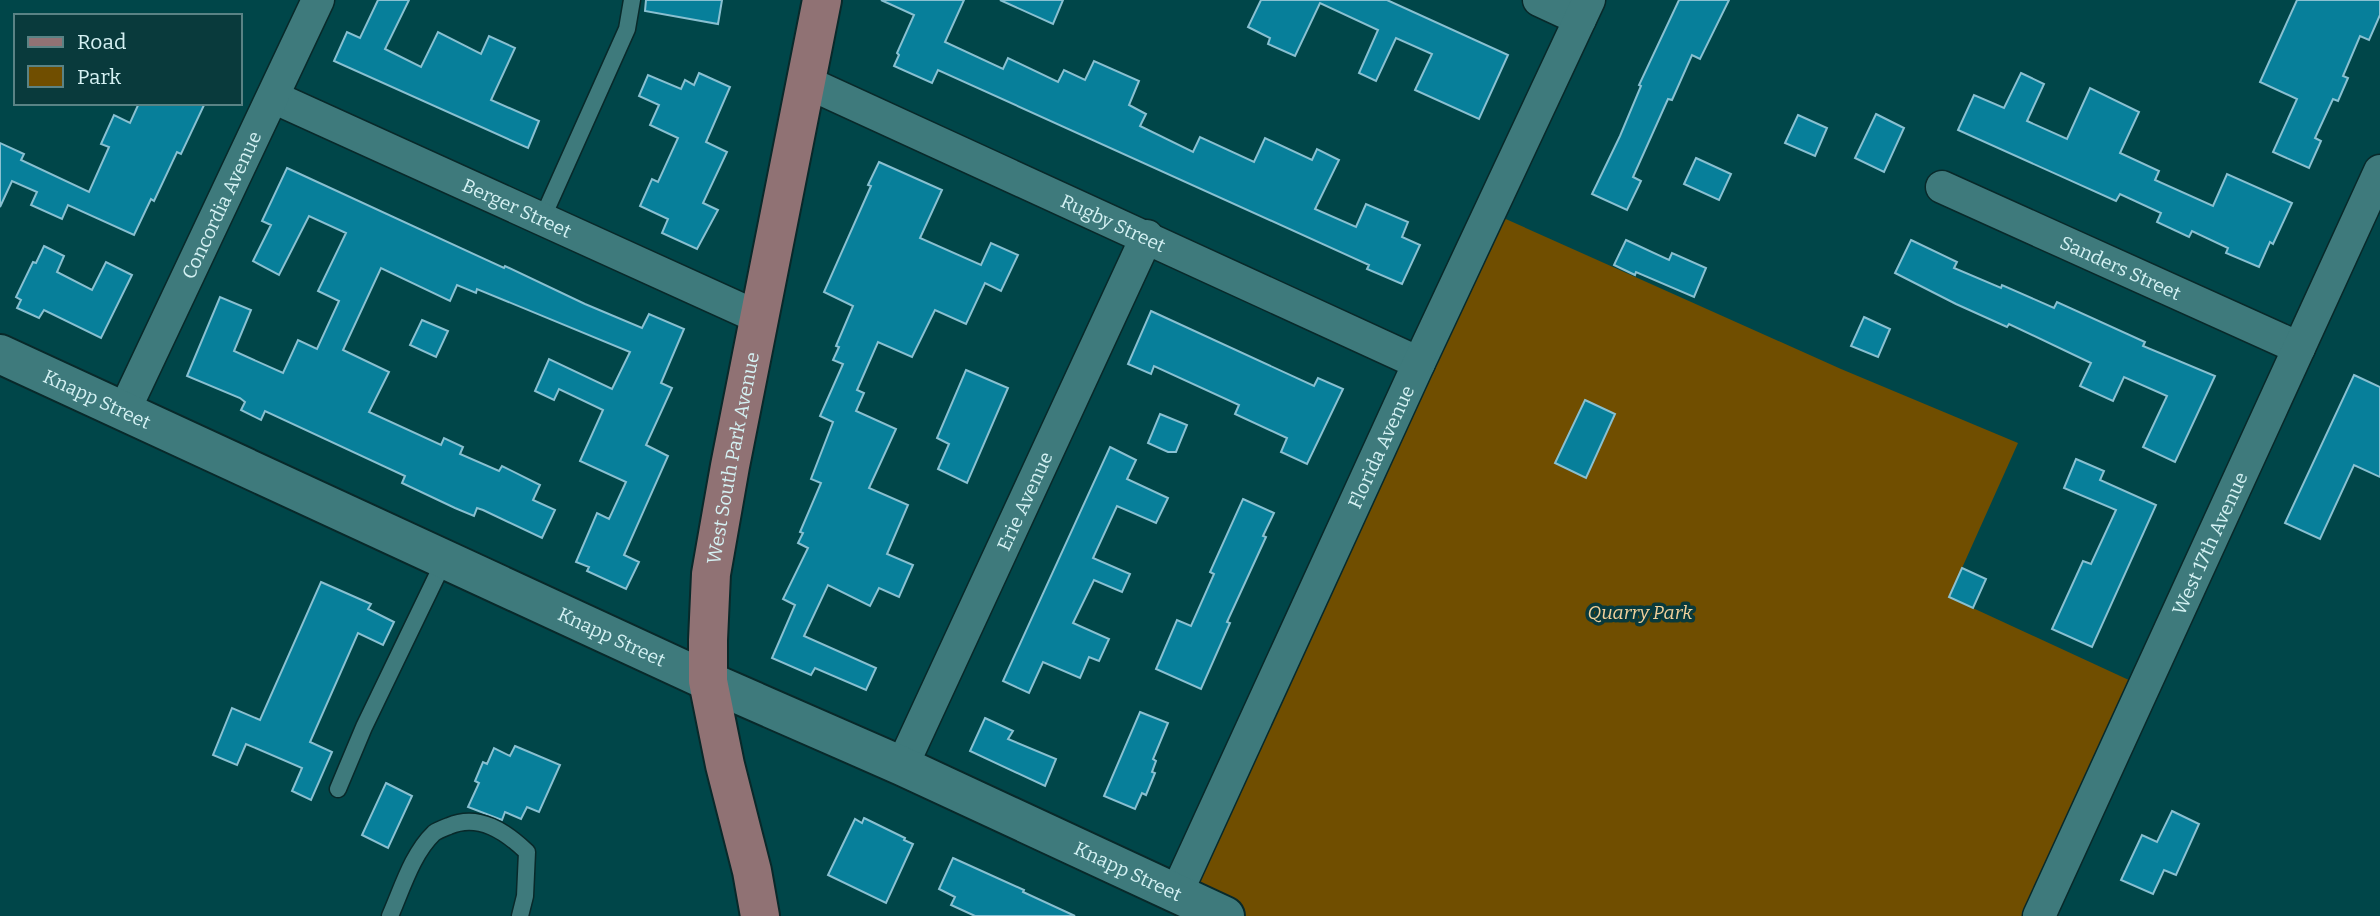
<svg xmlns="http://www.w3.org/2000/svg" width="2380" height="916" font-family="Bitter,serif">
<style>
.green{fill:#704e00}
.building{fill:#077f9a;stroke:#89c0d1;stroke-width:2}
.lines{fill:none;stroke-linecap:round;stroke-linejoin:round}
.service-casing{stroke:#08292a;stroke-width:19}
.minor-casing{stroke:#08292a;stroke-width:35}
.tertiary-casing{stroke:#08292a;stroke-width:42}
.primary-casing{stroke:#08292a;stroke-width:42}
.service{stroke:#3e7a7c;stroke-width:16}
.minor{stroke:#3e7a7c;stroke-width:32}
.tertiary{stroke:#3e7a7c;stroke-width:38}
.primary{stroke:#907274;stroke-width:38}
.labels{text-anchor:middle;dominant-baseline:central;stroke-width:7;stroke-linejoin:round;paint-order:stroke}
.street-label{font-size:19px;fill:#d4f1f3;stroke:#093a3c}
.park-label{font-size:19px;font-style:italic;fill:#f2d19c;stroke:#093a3c}
</style>
<rect width="100%" height="100%" fill="#004649"/>
<polygon class="green" points="1490,212 1841,369 2018,443 1949,597 2144,687 2039,916 1225,916 1176,894"/>
<g class="building">
<polygon points="378,0 409,0 385,49 421,67 438,32 481,54 489,36 515,48 491,100 539,121 528,148 334,61 347,32 360,38"/>
<polygon points="646,0 722,0 718,24 645,11"/>
<polygon points="881,0 964,0 945,42 1003,69 1008,58 1058,82 1064,70 1085,80 1094,61 1139,81 1129,105 1146,114 1140,126 1193,152 1200,137 1254,162 1265,138 1312,160 1317,149 1339,160 1315,209 1356,227 1366,204 1408,222 1402,237 1420,245 1402,284 1367,269 1369,265 938,70 932,83 894,66 899,55 897,53 914,15"/>
<polygon points="1000,0 1063,0 1053,24"/>
<polygon points="1261,0 1387,0 1508,55 1479,119 1415,90 1432,54 1396,38 1376,81 1359,73 1378,30 1320,3 1295,56 1268,44 1270,38 1248,27"/>
<polygon points="1679,0 1729,0 1700,59 1692,55 1672,100 1668,99 1633,177 1641,181 1627,210 1592,194 1620,136 1641,86 1639,85"/>
<polygon points="2297,0 2380,0 2380,15 2369,40 2360,36 2343,76 2348,78 2338,101 2333,99 2315,138 2321,141 2309,168 2273,152 2297,99 2260,82"/>
<polygon points="699,73 730,87 706,142 727,152 703,203 718,210 697,249 662,233 668,219 640,206 652,179 658,182 678,138 650,125 659,105 639,96 648,75 681,89 685,80 694,85"/>
<polygon points="2021,73 2044,84 2027,121 2067,139 2090,88 2139,112 2120,153 2159,171 2155,180 2213,206 2227,174 2292,203 2273,244 2270,242 2259,267 2226,253 2228,248 2192,231 2189,237 2157,222 2161,213 2120,194 2116,201 1958,130 1974,95 2004,108"/>
<polygon points="139,103 205,103 181,154 177,152 154,201 151,199 134,235 68,205 62,219 31,205 37,192 12,181 0,207 0,143 24,154 21,160 89,192 109,147 101,144 114,115 130,123"/>
<polygon points="1876,114 1904,128 1884,172 1855,158"/>
<polygon points="1798,115 1827,128 1815,156 1785,143"/>
<polygon points="1696,158 1731,174 1719,200 1684,184"/>
<polygon points="879,162 942,190 920,238 981,265 991,243 1018,255 1001,291 985,283 966,324 935,310 912,357 878,342 857,390 864,393 856,411 896,429 869,488 908,505 887,554 913,565 899,597 879,588 870,606 828,585 804,636 876,668 866,690 815,668 811,675 772,658 795,605 783,599 808,548 798,543 803,533 800,532 821,483 811,479 833,422 820,416 843,364 833,360 839,347 836,346 853,306 824,292 871,186 868,185"/>
<polygon points="287,168 504,268 505,266 585,304 642,328 649,314 684,329 661,383 672,388 646,445 668,456 624,555 639,562 626,589 587,571 589,567 576,562 597,513 609,519 626,482 580,461 603,410 559,389 554,400 535,391 549,359 612,389 630,352 477,289 476,293 457,285 450,301 381,268 343,350 389,372 369,412 441,445 444,438 463,447 460,454 499,471 502,466 540,485 533,500 555,510 542,538 483,510 477,508 474,516 455,508 402,483 405,476 265,411 261,420 241,410 245,402 240,398 187,376 220,297 251,310 234,351 283,373 298,340 317,349 339,301 318,291 346,233 309,216 279,275 253,261 271,225 262,221"/>
<polygon points="1626,240 1669,260 1672,253 1706,268 1694,297 1636,272 1635,275 1614,265"/>
<polygon points="1911,240 1957,262 1954,268 2001,288 2002,285 2054,308 2057,302 2145,342 2143,346 2215,376 2175,462 2143,447 2167,396 2124,377 2113,401 2080,386 2091,363 2009,324 2007,327 1956,304 1895,273"/>
<polygon points="44,246 64,256 57,272 92,290 106,262 132,275 101,338 44,310 39,318 17,308 21,300 16,297 33,262 36,263"/>
<polygon points="1151,311 1314,386 1318,378 1343,389 1307,464 1281,452 1287,438 1235,414 1239,405 1154,366 1151,374 1128,364"/>
<polygon points="1864,317 1890,329 1878,357 1851,346"/>
<polygon points="422,320 448,331 436,357 410,345"/>
<polygon points="966,370 1008,388 967,483 938,469 949,444 937,438"/>
<polygon points="2354,375 2380,387 2380,477 2354,465 2320,539 2285,523"/>
<polygon points="1585,400 1615,414 1586,478 1555,463"/>
<polygon points="1160,414 1187,425 1176,452 1168,452 1148,443"/>
<polygon points="1110,447 1136,460 1127,479 1168,498 1156,523 1117,506 1093,558 1130,574 1122,592 1094,580 1073,623 1109,639 1099,661 1089,657 1080,678 1043,662 1029,693 1003,681"/>
<polygon points="2076,459 2104,471 2100,480 2156,505 2092,647 2052,629 2083,561 2091,564 2116,510 2064,488"/>
<polygon points="1243,499 1274,513 1263,536 1266,537 1227,622 1230,623 1201,689 1156,669 1177,620 1191,626 1214,574 1210,572"/>
<polygon points="1962,568 1986,579 1973,608 1949,597"/>
<polygon points="321,582 371,604 368,609 394,622 383,645 358,633 310,742 332,752 311,800 292,791 302,768 246,744 237,765 213,755 232,708 260,720"/>
<polygon points="1140,712 1168,723 1153,759 1156,761 1152,772 1155,773 1146,795 1142,793 1135,809 1104,796"/>
<polygon points="985,718 1013,731 1008,739 1056,759 1045,786 970,751"/>
<polygon points="515,746 560,765 539,812 527,807 521,819 505,812 502,820 468,807 479,783 475,781 483,762 487,764 494,748 510,756"/>
<polygon points="386,783 412,796 388,848 362,835"/>
<polygon points="2172,811 2199,824 2176,875 2164,870 2153,894 2121,880 2142,835 2157,842"/>
<polygon points="864,818 905,838 904,840 913,844 886,903 828,875 855,819 862,823"/>
<polygon points="953,858 1024,890 1023,892 1075,916 975,916 951,905 955,897 939,889"/>
</g>
<g class="lines">
<defs>
<g id="service">
<polyline points="542,219 627,29 632,0"/>
<polyline points="338,789 364,727 445,559"/>
<path d="M390 916C402 889 412 854 434 833 438 830 444 828 449 826 479 813 506 832 527 852L525 896 520 916"/>
</g>
<g id="minor">
<polyline points="1539,0 1580,19"/>
<path id="s1" d="M806 82 1419 363"/>
<path id="s2" d="M273 97 760 318"/>
<path id="s3" d="M1942 187 2299 348"/>
<path id="s4" d="M124 411 318 0"/>
<path id="s5" d="M902 766 1147 236"/>
<path id="s6" d="M1176 894 1419 363 1589 0"/>
<path id="s7" d="M2039 916 2380 171"/>
</g>
<g id="tertiary">
<path id="s8" d="M0 354 708 681 902 766 1225 916"/>
</g>
<g id="primary">
<path id="s9" d="M760 916 752 871 725 765 708 681V640L711 574 730 466 822 0"/>
</g>
</defs>
<use href="#service" class="service-casing"/>
<use href="#minor" class="minor-casing"/>
<use href="#tertiary" class="tertiary-casing"/>
<use href="#primary" class="primary-casing"/>
<use href="#service" class="service"/>
<use href="#minor" class="minor"/>
<use href="#tertiary" class="tertiary"/>
<use href="#primary" class="primary"/>
</g>
<g class="labels">
<g class="street-label">
<text stroke="none"><textPath href="#s4" startOffset="228">Concordia Avenue</textPath></text>
<text stroke="none"><textPath href="#s2" startOffset="268">Berger Street</textPath></text>
<text stroke="none"><textPath href="#s1" startOffset="338">Rugby Street</textPath></text>
<text stroke="none"><textPath href="#s3" startOffset="196">Sanders Street</textPath></text>
<text stroke="none"><textPath href="#s8" startOffset="107">Knapp Street</textPath></text>
<text stroke="none"><textPath href="#s6" startOffset="492">Florida Avenue</textPath></text>
<text stroke="none"><textPath href="#s9" startOffset="466">West South Park Avenue</textPath></text>
<text stroke="none"><textPath href="#s5" startOffset="292">Erie Avenue</textPath></text>
<text stroke="none"><textPath href="#s7" startOffset="410">West 17th Avenue</textPath></text>
<text stroke="none"><textPath href="#s8" startOffset="674">Knapp Street</textPath></text>
<text stroke="none"><textPath href="#s8" startOffset="1241">Knapp Street</textPath></text>
</g>
<g class="park-label">
<text x="1640" y="612">Quarry Park</text>
</g>
</g>
<rect x="14" y="14" width="228" height="91" fill="#093a3c" stroke="#5a8385" stroke-width="2"/>
<rect x="28" y="37" width="35" height="10" fill="#907274" stroke="#5a8385" stroke-width="2"/>
<text x="77" y="49" font-size="21" fill="#d4f1f3">Road</text>
<rect x="28" y="66" width="35" height="21" fill="#704e00" stroke="#5a8385" stroke-width="2"/>
<text x="77" y="84" font-size="21" fill="#d4f1f3">Park</text>
</svg>
